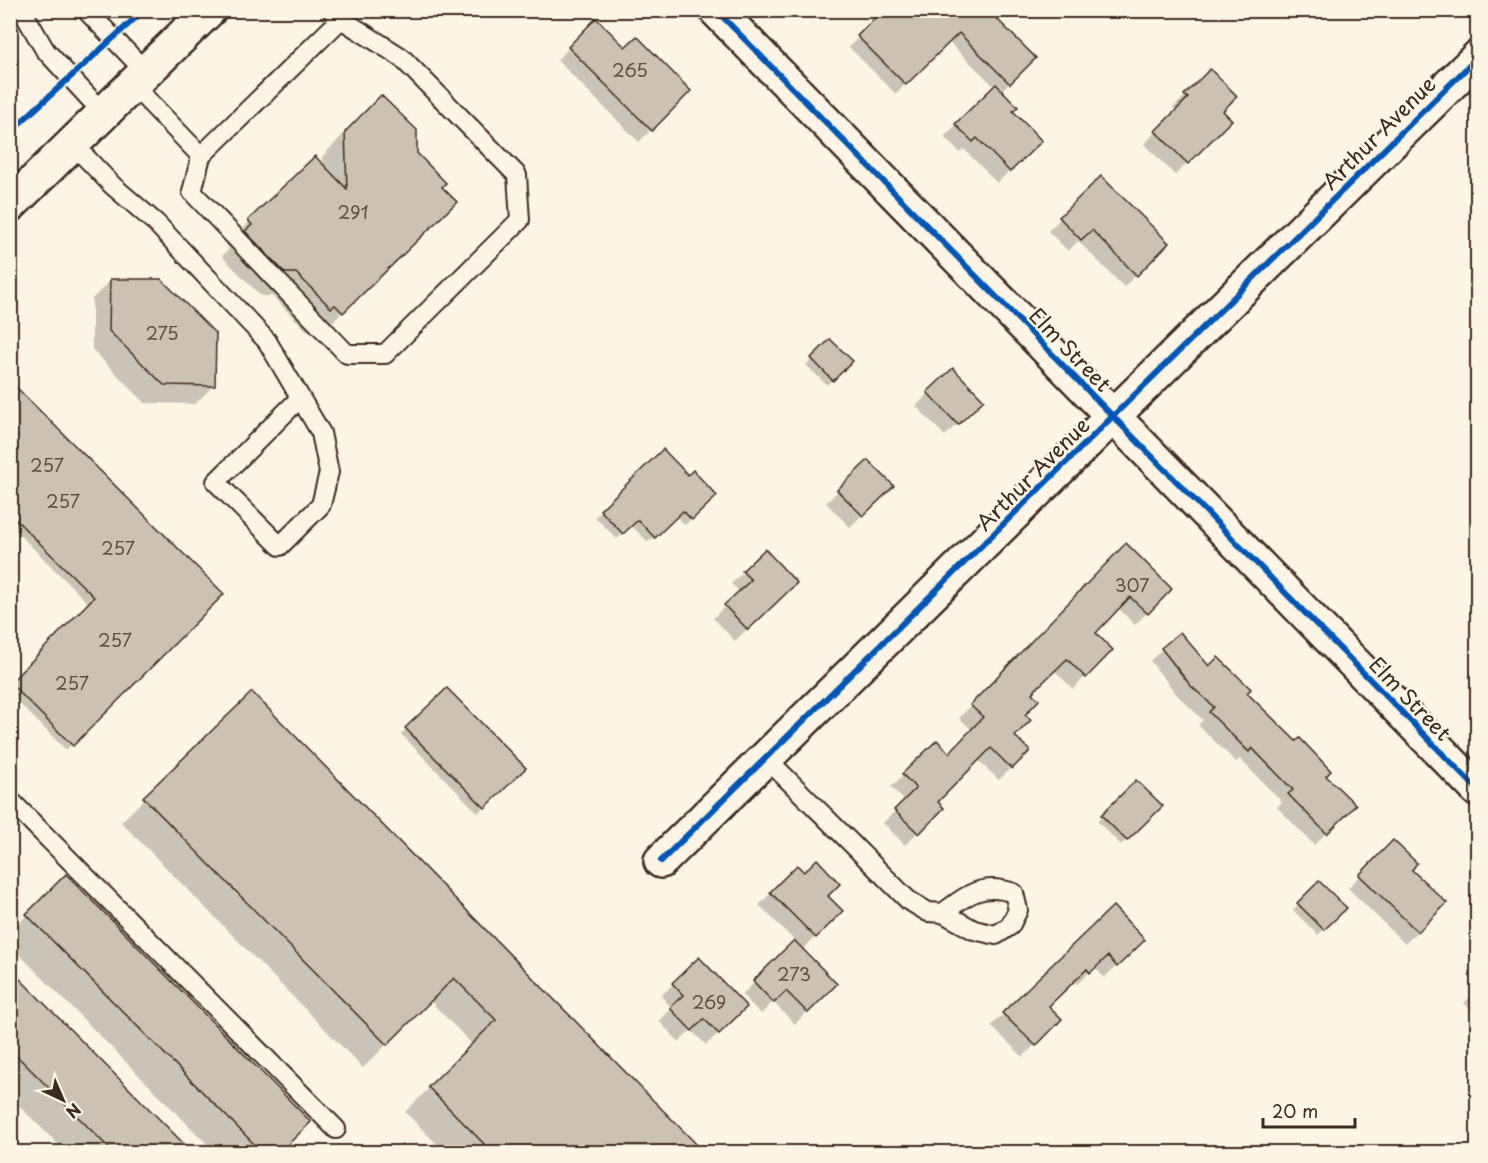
<svg xmlns="http://www.w3.org/2000/svg" width="1488" height="1163" font-family="'Playpen Sans',sans-serif">
<style>
.shadow{fill:#0003}
.building{fill:#ccc2b3;stroke:#3b2a1e;stroke-width:1.5}
.lines{fill:none;stroke-linecap:round;stroke-linejoin:round}
.service-casing{stroke:#3b2a1e;stroke-width:22}
.minor-casing{stroke:#3b2a1e;stroke-width:38}
.tertiary-casing{stroke:#3b2a1e;stroke-width:38}
.service{stroke:#fcf5e5;stroke-width:18}
.minor{stroke:#fcf5e5;stroke-width:33}
.tertiary{stroke:#fcf5e5;stroke-width:33}
.cycleway-casing{stroke:#fcf5e5;stroke-width:10}
.cycleway{stroke:#0057b8;stroke-width:6}
.labels{text-anchor:middle;dominant-baseline:central;stroke-width:5;stroke-linejoin:round;paint-order:stroke}
.number-label{font-size:18px;fill:#5f5043}
.street-label{font-size:21px;fill:#3b2a1e;stroke:#fcf5e5}
</style>
<rect width="100%" height="100%" fill="#fcf5e5"/>
<filter id="ink" filterUnits="userSpaceOnUse"><feTurbulence type="fractalNoise" baseFrequency=".0167" numOctaves="2"/><feDisplacementMap in="SourceGraphic" scale="12" xChannelSelector="R" yChannelSelector="G"/><feConvolveMatrix kernelMatrix="1 2 1 2 8 2 1 2 1" color-interpolation-filters="sRGB"/></filter>
<g filter="url(#ink)">
<g class="shadow">
<polygon points="885,10 1000,10 993,17 1034,58 1001,91 1011,112 1040,141 997,183 964,149 960,153 944,137 995,87 948,41 896,94 849,47"/>
<polygon points="596,21 625,49 689,91 639,142 557,60"/>
<polygon points="1210,71 1221,111 1230,120 1175,175 1144,144 1177,111 1173,108"/>
<polygon points="357,120 440,187 431,225 318,336 310,327 307,331 272,296 261,296 222,256 229,249 226,245 315,158 322,166 322,157"/>
<polygon points="1101,178 1167,243 1124,287 1078,241 1068,251 1048,231"/>
<polygon points="111,280 213,386 195,404 145,403 92,349 92,299"/>
<polygon points="830,341 851,361 827,385 806,365"/>
<polygon points="953,370 969,412 945,436 916,406"/>
<polygon points="10,384 222,594 66,750 10,694 10,682 89,604 10,525"/>
<polygon points="663,451 688,477 715,496 685,525 676,516 648,542 631,525 617,539 595,517"/>
<polygon points="868,462 892,486 850,527 826,503"/>
<polygon points="1126,545 1170,589 1135,625 1118,608 1094,633 1111,650 1073,689 1054,670 1030,693 1013,736 1028,751 999,780 978,760 936,802 942,808 905,845 883,823 905,801 891,787 937,742 949,754 972,730 959,718"/>
<polygon points="765,551 783,595 735,641 713,618 740,592 731,584"/>
<polygon points="1162,649 1209,668 1245,693 1354,805 1314,845 1277,807 1282,802 1240,759 1236,762 1198,725 1203,720 1179,697 1150,661"/>
<polygon points="447,690 523,768 478,813 401,734"/>
<polygon points="252,694 702,1152 445,1152 405,1112 473,1045 430,1001 363,1068 121,822"/>
<polygon points="1136,782 1161,806 1121,845 1097,821"/>
<polygon points="1393,842 1410,870 1444,903 1405,944 1348,888"/>
<polygon points="797,867 841,911 802,950 835,984 795,1024 773,1002 761,1014 742,995 795,941 759,905"/>
<polygon points="66,877 309,1122 278,1152 215,1152 10,945 10,932"/>
<polygon points="1319,883 1344,908 1318,935 1293,910"/>
<polygon points="1113,909 1143,940 1104,978 1095,967 1077,984 1074,980 1047,1006 1060,1019 1023,1057 991,1026"/>
<polygon points="699,959 745,1007 706,1045 691,1030 679,1042 659,1021 672,1008 661,996"/>
<polygon points="10,971 189,1152 66,1152 10,1097"/>
<polygon points="1478,989 1478,1017 1464,1003"/>
</g>
<g class="building">
<polygon points="883,10 988,10 1036,58 1010,84 959,33 906,85 857,36"/>
<polygon points="596,18 625,47 637,36 691,91 652,131 568,47"/>
<polygon points="1210,69 1237,96 1223,111 1232,120 1188,164 1155,131 1188,98 1184,95"/>
<polygon points="996,84 1018,107 1013,111 1042,141 1010,172 977,138 973,142 955,124"/>
<polygon points="381,95 417,130 417,153 446,183 442,187 457,202 343,313 335,305 331,308 296,273 285,273 245,231 252,225 248,220 315,156 347,189 345,132"/>
<polygon points="1101,176 1169,243 1137,276 1092,230 1081,240 1059,217"/>
<polygon points="110,279 161,279 216,334 215,386 164,385 109,331"/>
<polygon points="830,339 853,361 833,381 811,358"/>
<polygon points="953,368 984,400 958,425 927,392"/>
<polygon points="10,381 224,594 73,746 10,683 94,597 10,514"/>
<polygon points="663,449 688,475 693,470 717,496 692,520 683,511 655,538 638,520 623,534 600,510"/>
<polygon points="868,460 894,486 863,516 837,490"/>
<polygon points="1126,543 1172,589 1148,614 1130,597 1096,633 1113,650 1086,678 1067,659 1032,693 1039,700 1025,715 1031,720 1015,736 1030,751 1012,769 991,748 938,802 944,808 919,834 894,810 916,788 902,774 937,740 949,753 983,717 970,705"/>
<polygon points="765,549 797,583 748,630 724,605 751,580 742,571"/>
<polygon points="1180,632 1209,666 1218,657 1251,689 1247,693 1296,741 1300,738 1331,771 1326,776 1356,805 1327,834 1288,794 1293,790 1252,748 1249,752 1209,712 1214,707 1191,686 1161,648"/>
<polygon points="447,688 526,768 485,808 405,728"/>
<polygon points="252,692 704,1152 492,1152 428,1087 496,1020 454,978 387,1045 143,797"/>
<polygon points="1136,780 1163,806 1127,841 1101,815"/>
<polygon points="1393,840 1417,863 1412,870 1447,903 1418,932 1359,875"/>
<polygon points="817,859 840,884 828,896 843,911 816,938 770,892 797,865 804,872"/>
<polygon points="66,874 311,1122 280,1152 262,1152 26,914"/>
<polygon points="1319,881 1347,908 1324,930 1297,903"/>
<polygon points="1113,906 1145,940 1117,967 1108,956 1090,973 1087,969 1049,1006 1062,1019 1036,1046 1002,1013"/>
<polygon points="794,940 837,984 808,1013 786,991 774,1003 753,981"/>
<polygon points="699,957 747,1007 719,1034 704,1019 692,1031 670,1008 683,995 672,983"/>
<polygon points="10,969 192,1152 113,1152 10,1049"/>
</g>
<g class="lines">
<defs>
<g id="service">
<polyline points="22,10 45,50 104,114"/>
<polyline points="86,10 146,72"/>
<polyline points="133,85 201,156 192,192 347,354 385,354 520,220 517,175 401,57 341,19 332,10"/>
<polyline points="73,144 112,185 156,223 267,341 321,433 329,472 321,505 280,546 216,482 300,398"/>
<polyline points="201,156 341,19"/>
<path d="M766 758 908 900 928 912 943 913 974 930 996 935 1010 926 1018 910 1014 893C984 882 967 894 943 913"/>
<polyline points="10,800 336,1129"/>
</g>
<g id="minor">
<polyline points="716,10 1478,790"/>
<polyline points="661,861 1478,57"/>
</g>
<polyline id="tertiary" points="10,205 209,10"/>
</defs>
<use href="#service" class="service-casing"/>
<use href="#minor" class="minor-casing"/>
<use href="#tertiary" class="tertiary-casing"/>
<use href="#service" class="service"/>
<use href="#minor" class="minor"/>
<use href="#tertiary" class="tertiary"/>
<defs>
<g id="cycleway">
<polyline points="716,10 1478,790"/>
<polyline points="10,132 144,10"/>
<polyline points="661,861 1478,57"/>
</g>
</defs>
<use href="#cycleway" class="cycleway-casing"/>
<use href="#cycleway" class="cycleway"/>
</g>
</g>
<g class="labels">
<g class="number-label">
<text x="630" y="69">265</text>
<text x="353" y="211">291</text>
<text x="162" y="332">275</text>
<text x="47" y="464">257</text>
<text x="63" y="500">257</text>
<text x="118" y="547">257</text>
<text x="1132" y="584">307</text>
<text x="115" y="639">257</text>
<text x="72" y="682">257</text>
<text x="794" y="973">273</text>
<text x="709" y="1001">269</text>
</g>
<g class="street-label">
<text transform="translate(1378 132) rotate(-45)">Arthur Avenue</text>
<text transform="translate(1071 349) rotate(46)">Elm Street</text>
<text transform="translate(1032 473) rotate(-45)">Arthur Avenue</text>
<text transform="translate(1411 698) rotate(46)">Elm Street</text>
</g>
</g>
<rect width="1488" height="1163" fill="none" stroke="#fcf5e5" stroke-width="36"/>
<rect x="18" y="18" width="1452" height="1127" fill="none" stroke="#3b2a1e" stroke-width="2" filter="url(#ink)"/>
<g transform="translate(63 1100) rotate(136)" stroke="#fcf5e5" stroke-width="4.5" paint-order="stroke">
<path d="M0-4.5L10 22L0 15L-10 22Z" fill="#3b2a1e"/>
<text y="-9" font-size="16" font-weight="bold" text-anchor="middle" fill="#3b2a1e">N</text>
</g>
<path d="M1263 1118v9h92v-9" fill="none" stroke="#3b2a1e" stroke-width="3"/>
<text x="1272" y="1118" font-size="18" fill="#3b2a1e" stroke="#fcf5e5" stroke-width="4.5" paint-order="stroke">20 m</text>
</svg>
